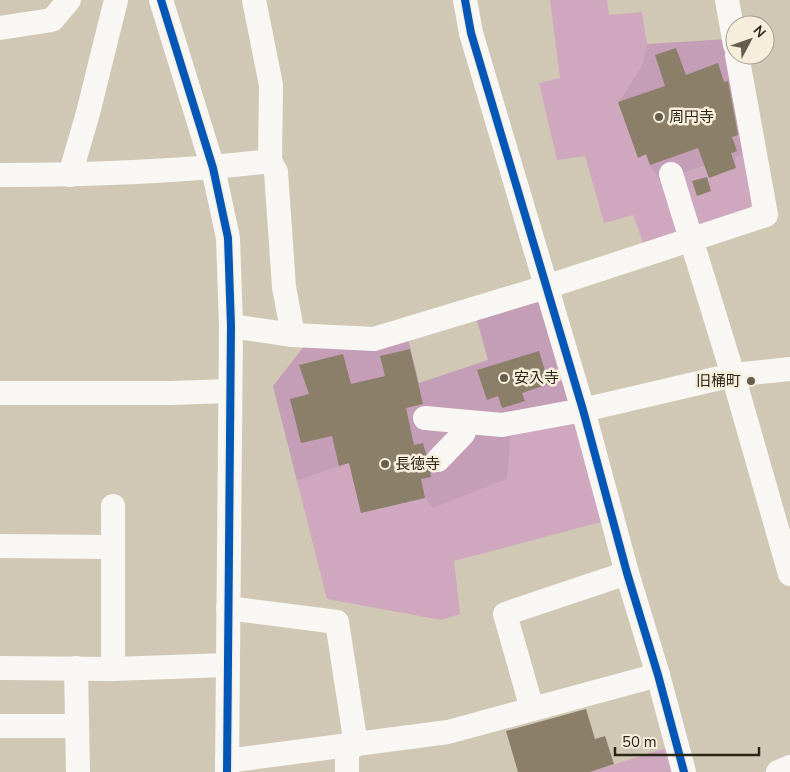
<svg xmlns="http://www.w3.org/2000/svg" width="790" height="772" font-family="'Nunito Sans','Noto Sans JP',sans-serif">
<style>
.green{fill:#cfa8c0}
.forest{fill:#c49db6}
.building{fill:#8b7f6a}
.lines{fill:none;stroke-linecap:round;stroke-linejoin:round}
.minor{stroke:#f8f7f4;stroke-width:24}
.cycleway-casing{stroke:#f6eedb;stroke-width:11}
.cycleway{stroke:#0057b8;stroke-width:8}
.poi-dot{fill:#655e4e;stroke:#f6eedb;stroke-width:2}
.labels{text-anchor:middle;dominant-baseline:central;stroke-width:5;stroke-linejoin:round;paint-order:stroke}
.poi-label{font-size:15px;fill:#2b2517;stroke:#f6eedb;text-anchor:start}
</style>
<rect width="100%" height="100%" fill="#d0c8b4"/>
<g class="green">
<polygon points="550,0 607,0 609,15 642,12 647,44 641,67 618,103 638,158 646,154 660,181 747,153 753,181 751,207 644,245 633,215 604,223 585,156 557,160 539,83 560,78"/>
<polygon points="573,417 601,522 454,561 460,614 441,620 327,599 297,481 349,463 361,513 425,498 510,433"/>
<polygon points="666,748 674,772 590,772"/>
</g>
<g class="forest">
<polygon points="728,39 747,153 735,157 736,168 718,174 705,166 660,181 650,165 646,155 638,158 618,103 641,67 647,44"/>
<polygon points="531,298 543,305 573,417 511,433 507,479 433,508 425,498 361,513 349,463 297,481 273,386 312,336 407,335 419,383 488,360 475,313"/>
</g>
<g class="building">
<polygon points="676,48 686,75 718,63 724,82 728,81 738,135 732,137 737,151 731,153 736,168 709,178 698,148 650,165 646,154 638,158 618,102 665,86 655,55"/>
<polygon points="707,177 711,191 697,196 692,181"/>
<polygon points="410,349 423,404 406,408 414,445 423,443 426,454 425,463 430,471 431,477 421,479 425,498 361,513 349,463 339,466 332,436 301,443 290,399 309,394 299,365 343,354 351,384 385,376 380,356"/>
<polygon points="539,351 549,384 522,393 525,401 502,408 498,396 487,400 477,370"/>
<polygon points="586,709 595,739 605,736 614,764 590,772 518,772 506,731"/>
</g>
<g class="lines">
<g class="minor">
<polyline points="161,0 213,168 228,238 231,326 227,772"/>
<polyline points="465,0 471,33 583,410 627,573 658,675 684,772"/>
<polyline points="727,0 735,45"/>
<polyline points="0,28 52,20 69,0"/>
<polyline points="270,161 276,172 284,287 293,335"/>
<polyline points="671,174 733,375 790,574"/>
<path d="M0 175C90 175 181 172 270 161L271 85 254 0"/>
<polyline points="70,175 88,113 116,0"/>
<polyline points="231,326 293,335 374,339 546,287 766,215 737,55"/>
<polyline points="0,393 171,393 230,391"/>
<polyline points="425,418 502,425 583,410 733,375 790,369"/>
<polyline points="438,460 463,434 468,422"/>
<polyline points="113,506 113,669"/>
<polyline points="0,546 113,547"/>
<polyline points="228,608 337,622 356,745"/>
<polyline points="0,668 113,669 228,665"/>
<polyline points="76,668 78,772"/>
<polyline points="532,709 505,614 627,573"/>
<polyline points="0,726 77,726"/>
<polyline points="347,746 347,772"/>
<polyline points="227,761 448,732 658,675"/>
<polyline points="778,772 790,767"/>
</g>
<defs>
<g id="cycleway">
<polyline points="161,0 213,168 228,238 231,326 227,772"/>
<polyline points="465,0 471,33 583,410 627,573 658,675 684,772"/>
</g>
</defs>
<use href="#cycleway" class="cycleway-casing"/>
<use href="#cycleway" class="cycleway"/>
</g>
<g class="poi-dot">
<circle cx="659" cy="117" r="5"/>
<circle cx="504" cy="378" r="5"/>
<circle cx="751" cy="381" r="5"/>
<circle cx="385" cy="464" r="5"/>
</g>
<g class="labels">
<g class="poi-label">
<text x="669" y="117">周円寺</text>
<text x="514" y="378">安入寺</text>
<text x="741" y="381" text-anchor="end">旧桶町</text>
<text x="395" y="464">長徳寺</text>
</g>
</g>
<g transform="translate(750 40) rotate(49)"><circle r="24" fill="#f6eedb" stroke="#a59e8d"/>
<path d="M0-4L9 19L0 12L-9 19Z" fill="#655e4e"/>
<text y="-8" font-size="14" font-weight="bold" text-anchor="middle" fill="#2b2517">N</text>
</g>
<path d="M615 747v8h144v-8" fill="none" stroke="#2b2517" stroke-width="2.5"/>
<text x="622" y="747" font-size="15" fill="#2b2517" stroke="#f6eedb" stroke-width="4" paint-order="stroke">50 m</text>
</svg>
